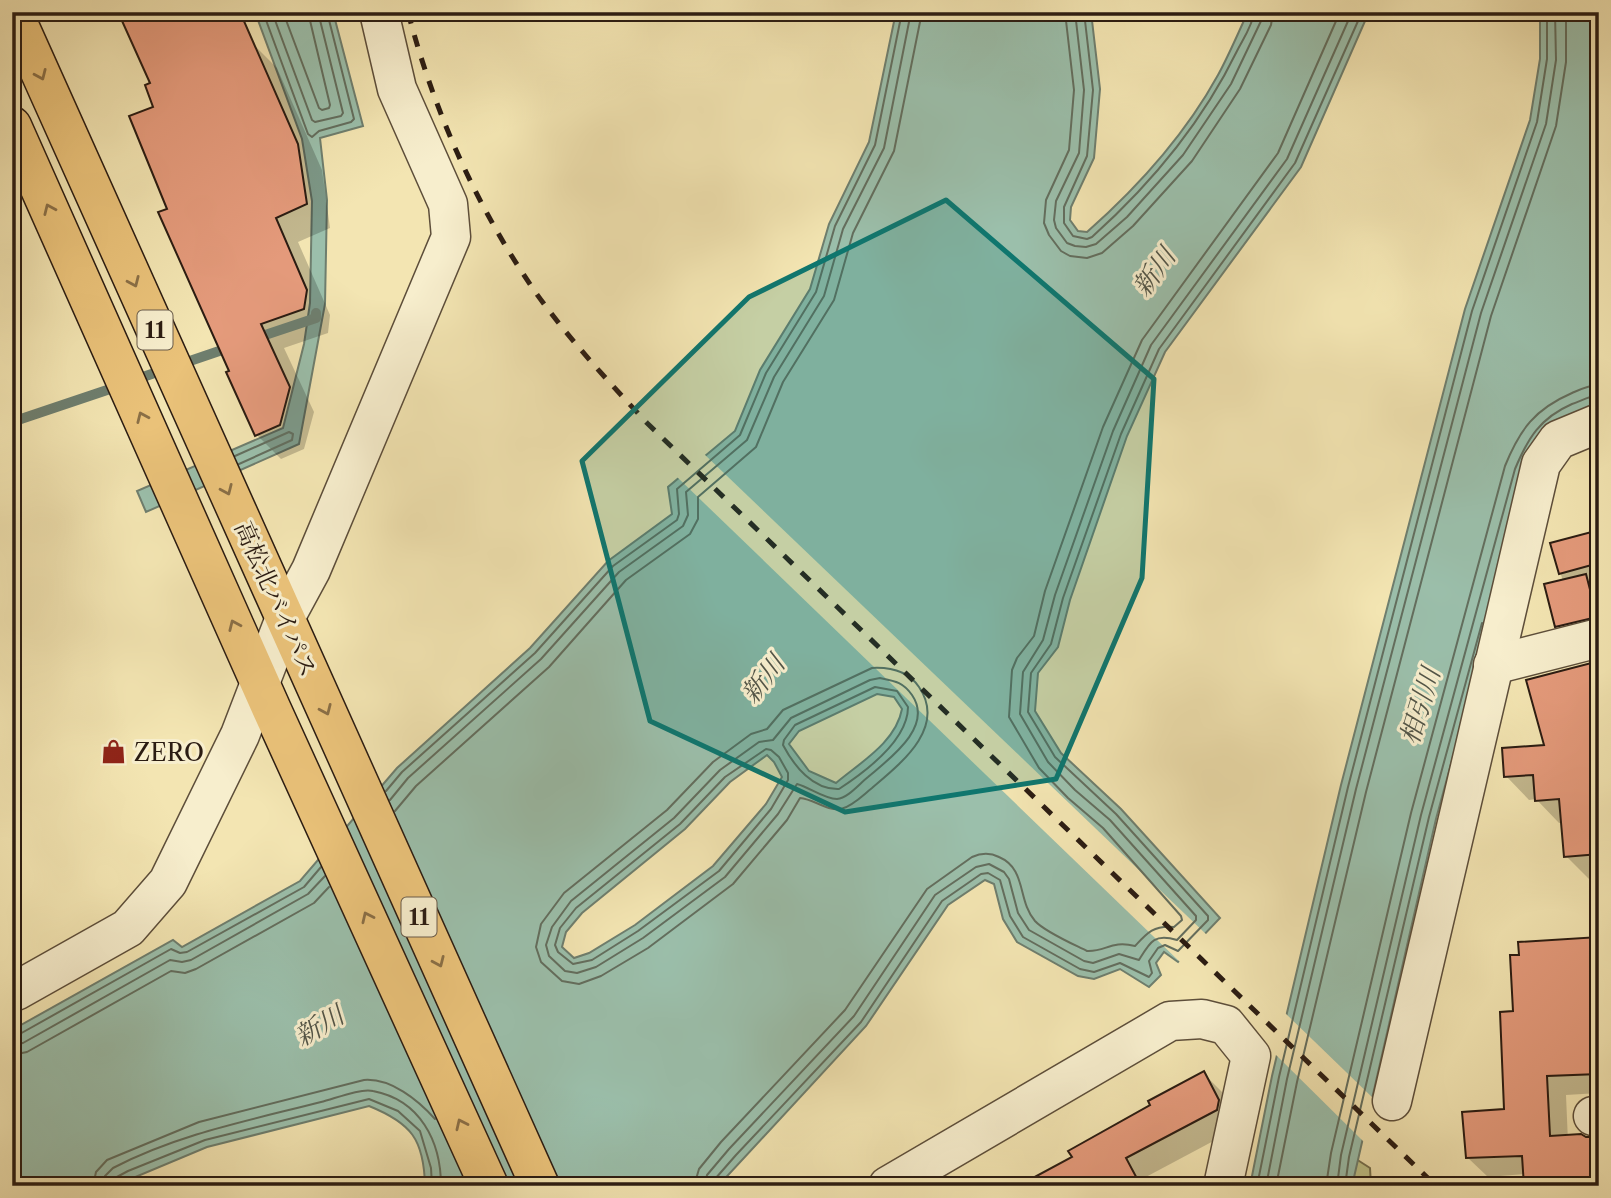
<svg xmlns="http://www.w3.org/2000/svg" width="1611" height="1198" font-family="'Libre Caslon Text','Noto Serif JP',serif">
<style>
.green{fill:#c0c388;stroke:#76704d;stroke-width:2}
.water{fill:#9bbfab;stroke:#6e7e6e;stroke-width:2;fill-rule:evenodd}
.pier{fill:#f3e5b2}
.shadow{fill:#0003}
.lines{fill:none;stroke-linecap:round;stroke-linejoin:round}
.shore{stroke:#636e5e;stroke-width:2}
.stream{stroke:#6e7e6e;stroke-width:10}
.building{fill:#e49a7b;stroke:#2b1c12;stroke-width:2}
.minor-casing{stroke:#5d4e3a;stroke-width:41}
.highway-casing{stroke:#2b1c12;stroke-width:41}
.minor{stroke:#f7eecd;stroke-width:38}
.highway{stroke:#eac279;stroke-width:38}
.rail{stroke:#2b1c12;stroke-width:5;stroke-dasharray:12 12;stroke-linecap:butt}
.oneway{stroke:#8a6f46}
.marked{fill:#0f766e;fill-opacity:0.2;stroke:#0f766e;stroke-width:5;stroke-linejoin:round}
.labels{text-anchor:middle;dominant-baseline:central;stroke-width:6;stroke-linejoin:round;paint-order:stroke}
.shield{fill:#f7eecd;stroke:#685b4a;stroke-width:2}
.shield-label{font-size:23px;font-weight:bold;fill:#2b1c12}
.street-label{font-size:24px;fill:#2b1c12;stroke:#f7eecd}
.poi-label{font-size:24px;fill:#2b1c12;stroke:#f7eecd;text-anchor:start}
.water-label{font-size:26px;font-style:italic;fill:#525548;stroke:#f7eecd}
</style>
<rect width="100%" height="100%" fill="#f3e5b2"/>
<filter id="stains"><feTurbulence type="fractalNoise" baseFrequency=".00286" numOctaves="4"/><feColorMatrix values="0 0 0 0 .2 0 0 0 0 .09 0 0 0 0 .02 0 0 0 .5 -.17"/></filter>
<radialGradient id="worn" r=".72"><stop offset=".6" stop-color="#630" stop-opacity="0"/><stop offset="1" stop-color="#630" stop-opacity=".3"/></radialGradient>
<polygon class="green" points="1356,1159 1370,1168 1371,1186 1352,1186"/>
<g class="water">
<polygon points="255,12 333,12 363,126 320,138 327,200 325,304 299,444 146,512 137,491 283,428 304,344 310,303 312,201 302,139"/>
<path d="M896 12H1091L1100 89 1094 158 1071 207 1070 220 1078 231 1087 232C1138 187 1185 135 1218 75 1229 55 1238 33 1248 12H1369L1301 167 1165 352 1127 436 1070 600 1058 647 1038 673 1035 711 1061 753 1121 809 1220 918 1178 962 1164 952 1156 963 1161 975 1149 987 1120 969 1094 979 1078 976 1017 942 1003 919 994 884 985 880 948 905 866 1026 718 1186H425C424 1139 411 1123 369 1106L207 1147 114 1186H12V1030L173 940 182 947 300 881 397 768 530 648 608 561 672 514 668 487 735 431 760 370 810 289 829 224 869 142ZM877 694 894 697 902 709C896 742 861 762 836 783L809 771 789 744 799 731ZM767 755 774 762 782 777 766 804 713 866 635 925 589 953 574 958 562 947 566 932 582 913 685 829 730 782Z"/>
<polygon points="1540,12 1599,12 1599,410 1530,474 1436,819 1352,1186 1250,1186 1272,1076 1341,785 1465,309 1530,120 1540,59"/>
</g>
<g class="pier">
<polygon points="703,453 1208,936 1181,963 676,476"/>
<polygon points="1284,1012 1374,1099 1364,1142 1274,1053"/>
</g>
<g class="shadow">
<polygon points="253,44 277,68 322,170 330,228 298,242 330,315 328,333 284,348 314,412 304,449 281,459 257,435 229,373 231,372 169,210 155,107"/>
<polygon points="1599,532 1599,644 1580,649 1557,626 1563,582 1553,544"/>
<polygon points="1599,663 1599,878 1589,879 1566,856 1563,823 1559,823 1536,799 1529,800 1506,776 1546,746"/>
<polygon points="1597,926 1599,926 1599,1093 1566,1095 1568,1142 1599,1140 1599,1186 1526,1186 1525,1174 1488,1177 1468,1158 1506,1110 1515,1013 1598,939"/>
<polygon points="1203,1073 1222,1092 1238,1120 1236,1129 1144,1178 1148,1186 1022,1186 1074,1158"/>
</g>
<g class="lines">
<g class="shore">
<polyline points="263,12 308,134 312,137 319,131 351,122 354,119 327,12"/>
<polyline points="272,12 312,120 315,122 341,116 343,113 318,12"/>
<polyline points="283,12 319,108 322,110 329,108 330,105 308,12"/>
<polyline points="1065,12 1074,90 1069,150 1046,200 1044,223 1049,235 1061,251 1070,256 1087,258 1102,253 1133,226 1192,161 1240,89 1271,25 1273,12"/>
<polyline points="1075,12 1084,90 1079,153 1056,201 1054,220 1056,228 1067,243 1075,246 1086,247 1096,244 1127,217 1183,155 1231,84 1261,21 1263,12"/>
<path d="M1084 12 1093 90 1087 156 1064 207V223L1073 236 1087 239 1092 237C1151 184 1202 123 1237 51 1243 39 1253 25 1254 12"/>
<polyline points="235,456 289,432 293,434 292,440 239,464"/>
<path d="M872 668C891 667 908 671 919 687 947 728 900 764 872 788 863 795 853 806 841 809 826 811 814 799 800 798L787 820 733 884 648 948 601 976 579 984 562 981 541 962 536 947 541 924 564 893 667 810 713 762 751 734 767 729 783 710Z"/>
<path d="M880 678C895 681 903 682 912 695 934 727 889 759 868 777 859 784 848 798 837 799 824 799 809 787 797 784L778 814 725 877 643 938 596 967 577 973 565 971 549 956 546 945 552 927 571 901 674 818 720 770 759 742 773 740 791 718 870 680Z"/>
<path d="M875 687 897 691 908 707C908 740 865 772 839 789 813 790 794 766 783 745L784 740 795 725Z"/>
<polygon points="766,749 771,750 779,757 788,773 788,780 771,809 719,871 638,931 592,960 573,964 558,952 555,945 560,928 576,908 680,824 725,777"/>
<polyline points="386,791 402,772 535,653 613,566 677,520 679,514 677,489 740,435 766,373 816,292 835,226 875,145 902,12"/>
<polyline points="390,800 408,778 541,659 619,572 683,526 688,515 686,492 747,440 774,377 824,296 843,229 884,148 911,12"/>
<polyline points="395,811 416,786 549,667 626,580 690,534 698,519 698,497 756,447 783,382 834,300 853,233 894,151 922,12"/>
<polyline points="12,1036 18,1035 171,949 180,953 187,952 304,887 321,867"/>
<polyline points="12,1045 23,1043 170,960 182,962 191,960 308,894 325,876"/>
<polyline points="12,1055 27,1052 171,971 185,973 196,969 314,903 329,887"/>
<path d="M93 1186 96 1172 107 1160 199 1122 364 1080C391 1078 418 1100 435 1119"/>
<path d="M104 1186 105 1176 113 1168C178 1134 251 1120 321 1102 334 1099 360 1088 373 1091 420 1100 441 1141 441 1186"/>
<polyline points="113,1186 115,1178 128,1171 205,1140 369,1099 398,1111 420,1131 431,1168 432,1186"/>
<path d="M694 1186 699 1169 721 1142 845 1010 927 889 972 857C981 853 989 852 999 857 1027 869 1017 900 1035 921 1045 932 1073 944 1087 951 1106 952 1111 940 1135 946 1147 933 1154 925 1174 927L1182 920 1181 916 1103 828 1068 798 1039 768 1009 717 1012 670 1017 658 1034 636 1045 591 1103 427 1142 340 1278 153 1340 12"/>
<path d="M705 1186 707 1175 729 1149 854 1016 935 895 976 867 989 864 1004 872 1009 879 1018 913 1029 930 1084 961 1093 963 1119 954 1139 960C1150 942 1154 933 1177 940L1196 920V916L1110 820 1075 790 1048 762 1020 714 1023 672 1043 640 1055 595 1113 431 1151 345 1287 159 1352 12"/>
<polyline points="714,1186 715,1179 736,1155 861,1022 942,901 981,874 988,873 1000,880 1010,916 1023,937 1080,969 1094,972 1120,963 1149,977 1152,973 1149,961 1158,948 1165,945 1178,951 1208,920 1208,916 1116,814 1055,757 1028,712 1031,673 1051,644 1063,598 1121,434 1159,349 1295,163 1362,12"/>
<polyline points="1257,1186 1279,1077 1348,787 1472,311 1537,122 1547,59 1547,12"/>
<polyline points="1266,1186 1287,1079 1356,789 1481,313 1546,124 1556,60 1555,12"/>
<polyline points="1276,1186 1297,1082 1366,792 1491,316 1556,126 1566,62 1566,12"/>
<path d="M1326 1186 1331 1153 1411 813 1505 466C1520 429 1535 409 1572 393 1581 389 1589 385 1599 385"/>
<path d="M1337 1186 1341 1155 1421 815 1515 469C1528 438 1540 418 1572 404 1581 401 1589 396 1599 395"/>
<polyline points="1345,1186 1349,1157 1429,817 1482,623"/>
</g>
<g class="stream">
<polyline points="253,339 316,318 316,313"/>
<polyline points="134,380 231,347"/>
<polyline points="12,422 119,386"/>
</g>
</g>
<g class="building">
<polygon points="118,12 240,12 298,144 307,204 276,218 307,290 304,309 261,324 290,387 280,425 255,436 226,372 229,371 158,212 167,209 129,116 153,107 145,85 150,83"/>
<polygon points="1599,530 1599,563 1559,574 1550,543"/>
<polygon points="1586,574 1597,617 1555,627 1544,584"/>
<polygon points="1599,661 1599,854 1564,857 1559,799 1535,801 1533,775 1504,777 1502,748 1544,745 1526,680"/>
<polygon points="1599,937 1599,1074 1547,1076 1550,1136 1581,1134 1586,1137 1599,1137 1599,1178 1560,1180 1561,1186 1524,1186 1522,1156 1466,1158 1462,1112 1504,1109 1500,1012 1513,1011 1510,955 1519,955 1518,942"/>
<polygon points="1204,1071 1219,1100 1217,1110 1126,1158 1141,1186 1018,1186 1072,1157 1068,1151 1150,1105 1148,1101"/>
</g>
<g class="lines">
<defs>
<g id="minor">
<polyline points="1493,665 1599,638"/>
<polyline points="16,991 128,928 168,882 240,735 285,618 311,570 451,237 448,204 397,89 379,12"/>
<polyline points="1392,1101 1541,464 1558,440 1599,423"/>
<polyline points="1593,1116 1599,1115"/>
<polyline points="888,1186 1170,1021 1202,1019 1226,1025 1251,1056 1223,1186"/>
</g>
<g id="highway">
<polyline points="13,12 540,1186"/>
<polyline points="12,126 272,710 489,1186"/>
</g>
</defs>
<use href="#minor" class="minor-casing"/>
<use href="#highway" class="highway-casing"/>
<use href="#minor" class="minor"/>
<use href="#highway" class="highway"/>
<path class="rail" d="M408 12C434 112 477 208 536 293 569 339 608 381 647 423L1436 1186"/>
</g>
<defs><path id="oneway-chevron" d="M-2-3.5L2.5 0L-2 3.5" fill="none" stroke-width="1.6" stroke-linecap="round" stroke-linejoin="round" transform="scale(1.75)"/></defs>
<g class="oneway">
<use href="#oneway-chevron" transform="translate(41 75) rotate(66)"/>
<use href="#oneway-chevron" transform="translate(49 209) rotate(-114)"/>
<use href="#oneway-chevron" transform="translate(134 282) rotate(66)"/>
<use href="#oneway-chevron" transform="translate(142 417) rotate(-114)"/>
<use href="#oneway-chevron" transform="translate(227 490) rotate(66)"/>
<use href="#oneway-chevron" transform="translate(234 625) rotate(-114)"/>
<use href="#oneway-chevron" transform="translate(326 710) rotate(66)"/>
<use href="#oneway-chevron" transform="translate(367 917) rotate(-115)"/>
<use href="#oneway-chevron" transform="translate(439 962) rotate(66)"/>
<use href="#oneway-chevron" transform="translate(461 1124) rotate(-115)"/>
</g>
<path class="marked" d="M946 200 1154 379 1142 578 1056 779 845 812 650 721 582 461 749 297Z"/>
<defs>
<symbol id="shop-bare" viewBox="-9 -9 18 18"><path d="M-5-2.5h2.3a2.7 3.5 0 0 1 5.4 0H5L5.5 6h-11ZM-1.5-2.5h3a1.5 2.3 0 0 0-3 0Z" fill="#8f2418" stroke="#f7eecd" stroke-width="2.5" paint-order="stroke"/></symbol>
</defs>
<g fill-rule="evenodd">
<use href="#shop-bare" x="96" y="734" width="35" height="35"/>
</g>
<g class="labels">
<g class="shield">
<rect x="137.5" y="310.5" width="35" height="39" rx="5"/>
<rect x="401.5" y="897.5" width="35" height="39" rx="5"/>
</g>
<g class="shield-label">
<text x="155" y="330">11</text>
<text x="419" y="917">11</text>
</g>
<g class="street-label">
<text transform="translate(276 599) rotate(66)">高松北バイパス</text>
</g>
<g class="poi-label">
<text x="134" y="752">ZERO</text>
</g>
<g class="water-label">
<text transform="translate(1154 272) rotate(-54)">新川</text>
<text transform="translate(763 679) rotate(-52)">新川</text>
<text transform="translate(1420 706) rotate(-73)">相引川</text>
<text transform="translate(319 1026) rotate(-31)">新川</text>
</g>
</g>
<rect width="1611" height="1198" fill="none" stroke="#f3e5b2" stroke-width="42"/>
<rect x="14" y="14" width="1583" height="1170" fill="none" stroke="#2b1c12" stroke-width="3.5"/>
<rect x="21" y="21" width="1569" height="1156" fill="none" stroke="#2b1c12" stroke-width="2"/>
<rect width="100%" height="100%" filter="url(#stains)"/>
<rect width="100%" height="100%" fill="url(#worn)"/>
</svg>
